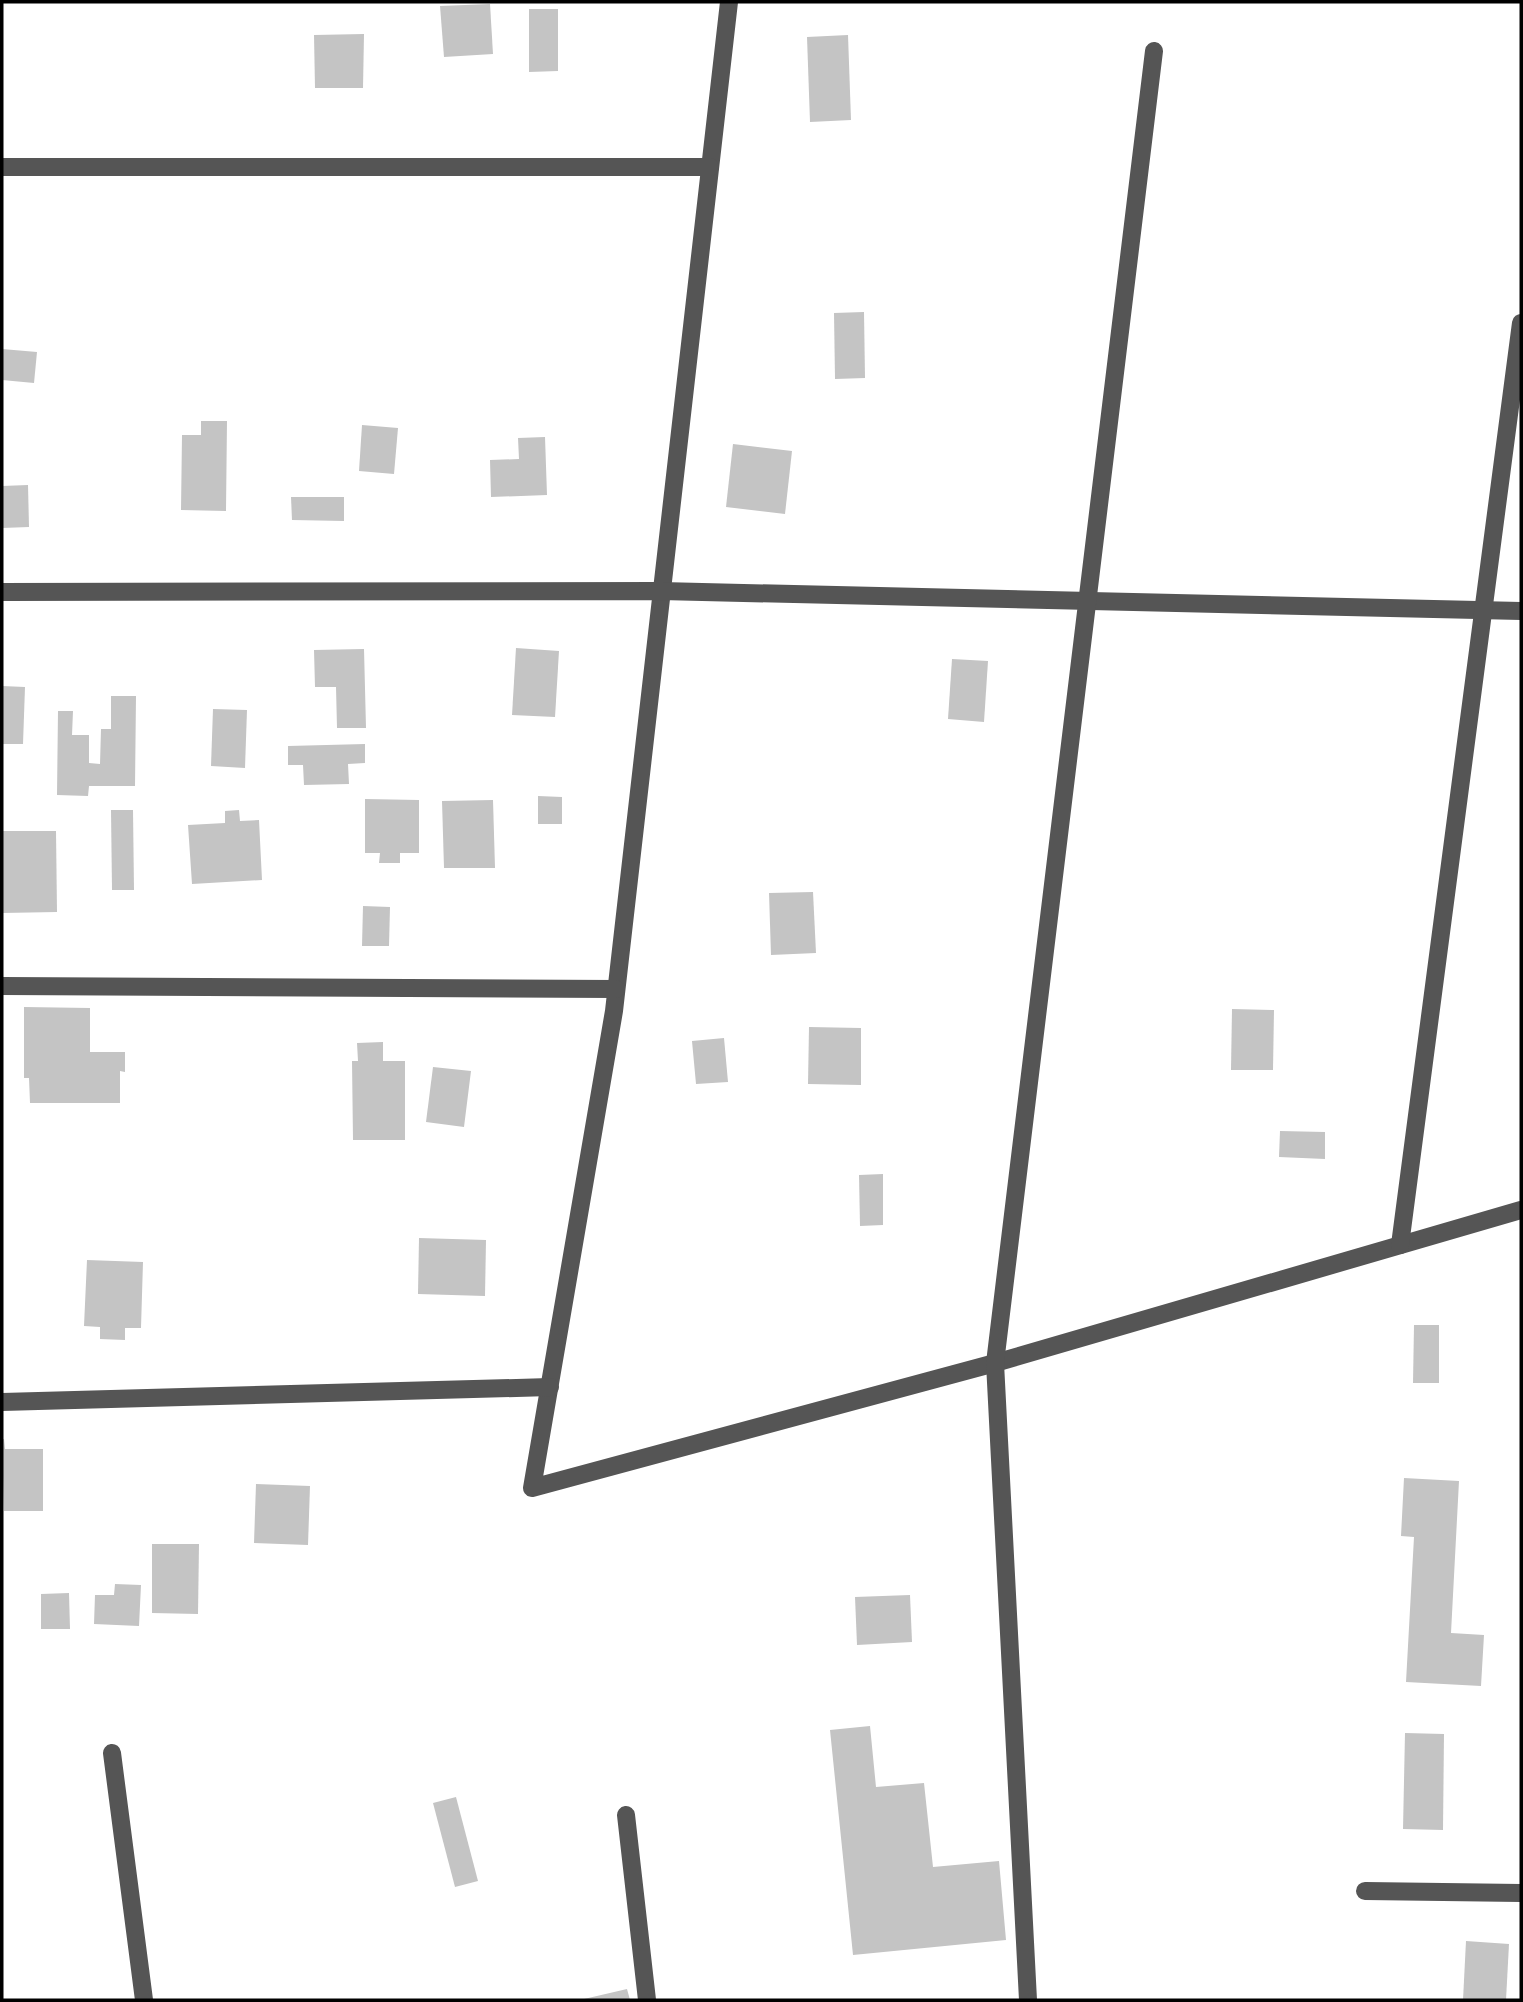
<svg xmlns="http://www.w3.org/2000/svg" width="1523" height="2002" font-family="Mulish,sans-serif">
<style>
.building{fill:#c4c4c4}
.lines{fill:none;stroke-linecap:round;stroke-linejoin:round}
.minor{stroke:#555;stroke-width:18}
</style>
<rect width="100%" height="100%" fill="#fff"/>
<g class="building">
<polygon points="490,4 493,54 444,57 440,6"/>
<polygon points="529,9 558,9 558,71 529,72"/>
<polygon points="364,34 363,88 315,88 314,35"/>
<polygon points="848,35 851,120 810,122 807,37"/>
<polygon points="864,312 865,378 835,379 834,313"/>
<polygon points="2,349 37,352 34,383 2,380"/>
<polygon points="201,421 227,421 226,511 181,510 182,435 201,435"/>
<polygon points="362,425 398,428 394,474 359,471"/>
<polygon points="545,437 547,495 491,497 490,460 519,459 518,438"/>
<polygon points="733,444 792,451 785,514 726,507"/>
<polygon points="28,485 29,527 2,528 2,486"/>
<polygon points="291,497 344,497 344,521 292,520"/>
<polygon points="516,648 559,651 555,717 512,715"/>
<polygon points="364,649 366,728 337,728 336,687 315,687 314,650"/>
<polygon points="952,659 988,661 984,722 948,719"/>
<polygon points="2,686 25,687 23,744 2,744"/>
<polygon points="111,696 136,696 135,786 89,786 88,796 57,795 58,711 73,711 72,735 89,735 89,763 100,764 101,729 111,729"/>
<polygon points="213,709 247,710 245,768 211,766"/>
<polygon points="365,744 365,763 348,764 349,784 304,785 303,765 288,765 288,746"/>
<polygon points="538,796 562,797 562,824 538,824"/>
<polygon points="365,799 419,800 419,853 400,853 400,863 379,863 380,853 365,853"/>
<polygon points="493,800 495,868 444,868 442,801"/>
<polygon points="111,810 133,810 134,890 112,890"/>
<polygon points="239,810 240,821 259,820 262,880 192,884 188,825 225,823 225,811"/>
<polygon points="2,831 56,831 57,912 2,913"/>
<polygon points="813,892 816,953 771,955 769,893"/>
<polygon points="363,906 390,907 389,946 362,946"/>
<polygon points="24,1007 90,1008 90,1052 125,1052 125,1072 120,1071 120,1103 30,1103 29,1078 24,1078"/>
<polygon points="1232,1009 1274,1010 1273,1070 1231,1070"/>
<polygon points="809,1027 861,1028 861,1085 808,1084"/>
<polygon points="724,1038 728,1082 696,1084 692,1041"/>
<polygon points="383,1042 383,1061 405,1061 405,1140 353,1140 352,1061 358,1061 357,1043"/>
<polygon points="433,1067 471,1071 464,1127 426,1122"/>
<polygon points="1280,1131 1325,1132 1325,1159 1279,1157"/>
<polygon points="883,1174 883,1225 860,1226 859,1175"/>
<polygon points="419,1238 486,1240 485,1296 418,1294"/>
<polygon points="87,1260 143,1262 141,1328 125,1328 125,1340 100,1339 100,1327 84,1326"/>
<polygon points="1414,1325 1439,1325 1439,1383 1413,1383"/>
<polygon points="2,1439 4,1439 5,1449 43,1449 43,1511 4,1511"/>
<polygon points="1404,1478 1459,1481 1451,1633 1484,1635 1481,1686 1406,1682 1414,1537 1401,1536"/>
<polygon points="256,1484 310,1486 308,1545 254,1543"/>
<polygon points="152,1544 199,1544 198,1614 152,1613"/>
<polygon points="115,1584 141,1585 139,1626 94,1624 95,1595 114,1595"/>
<polygon points="69,1593 70,1629 41,1629 41,1594"/>
<polygon points="910,1595 912,1642 857,1645 855,1597"/>
<polygon points="870,1726 876,1787 924,1783 933,1867 999,1861 1006,1940 853,1955 830,1730"/>
<polygon points="1405,1733 1444,1734 1443,1830 1403,1829"/>
<polygon points="456,1797 478,1881 455,1887 433,1803"/>
<polygon points="1466,1941 1509,1944 1506,2000 1463,2000"/>
<polygon points="627,1989 630,2000 584,2000 584,1999"/>
</g>
<g class="lines">
<g class="minor">
<polyline points="729,2 614,1011 532,1488 995,1363 1521,1210"/>
<polyline points="2,167 710,167"/>
<polyline points="2,592 661,591 1521,611"/>
<polyline points="2,986 616,989"/>
<polyline points="1400,1245 1521,323"/>
<polyline points="2,1402 550,1387"/>
<polyline points="112,1753 144,2000"/>
<polyline points="626,1815 647,2000"/>
<polyline points="1365,1891 1521,1893"/>
<polyline points="1028,2000 995,1363 1154,51"/>
</g>
</g>
<rect width="1523" height="2002" fill="none" stroke="#000000" stroke-width="7"/>
</svg>
